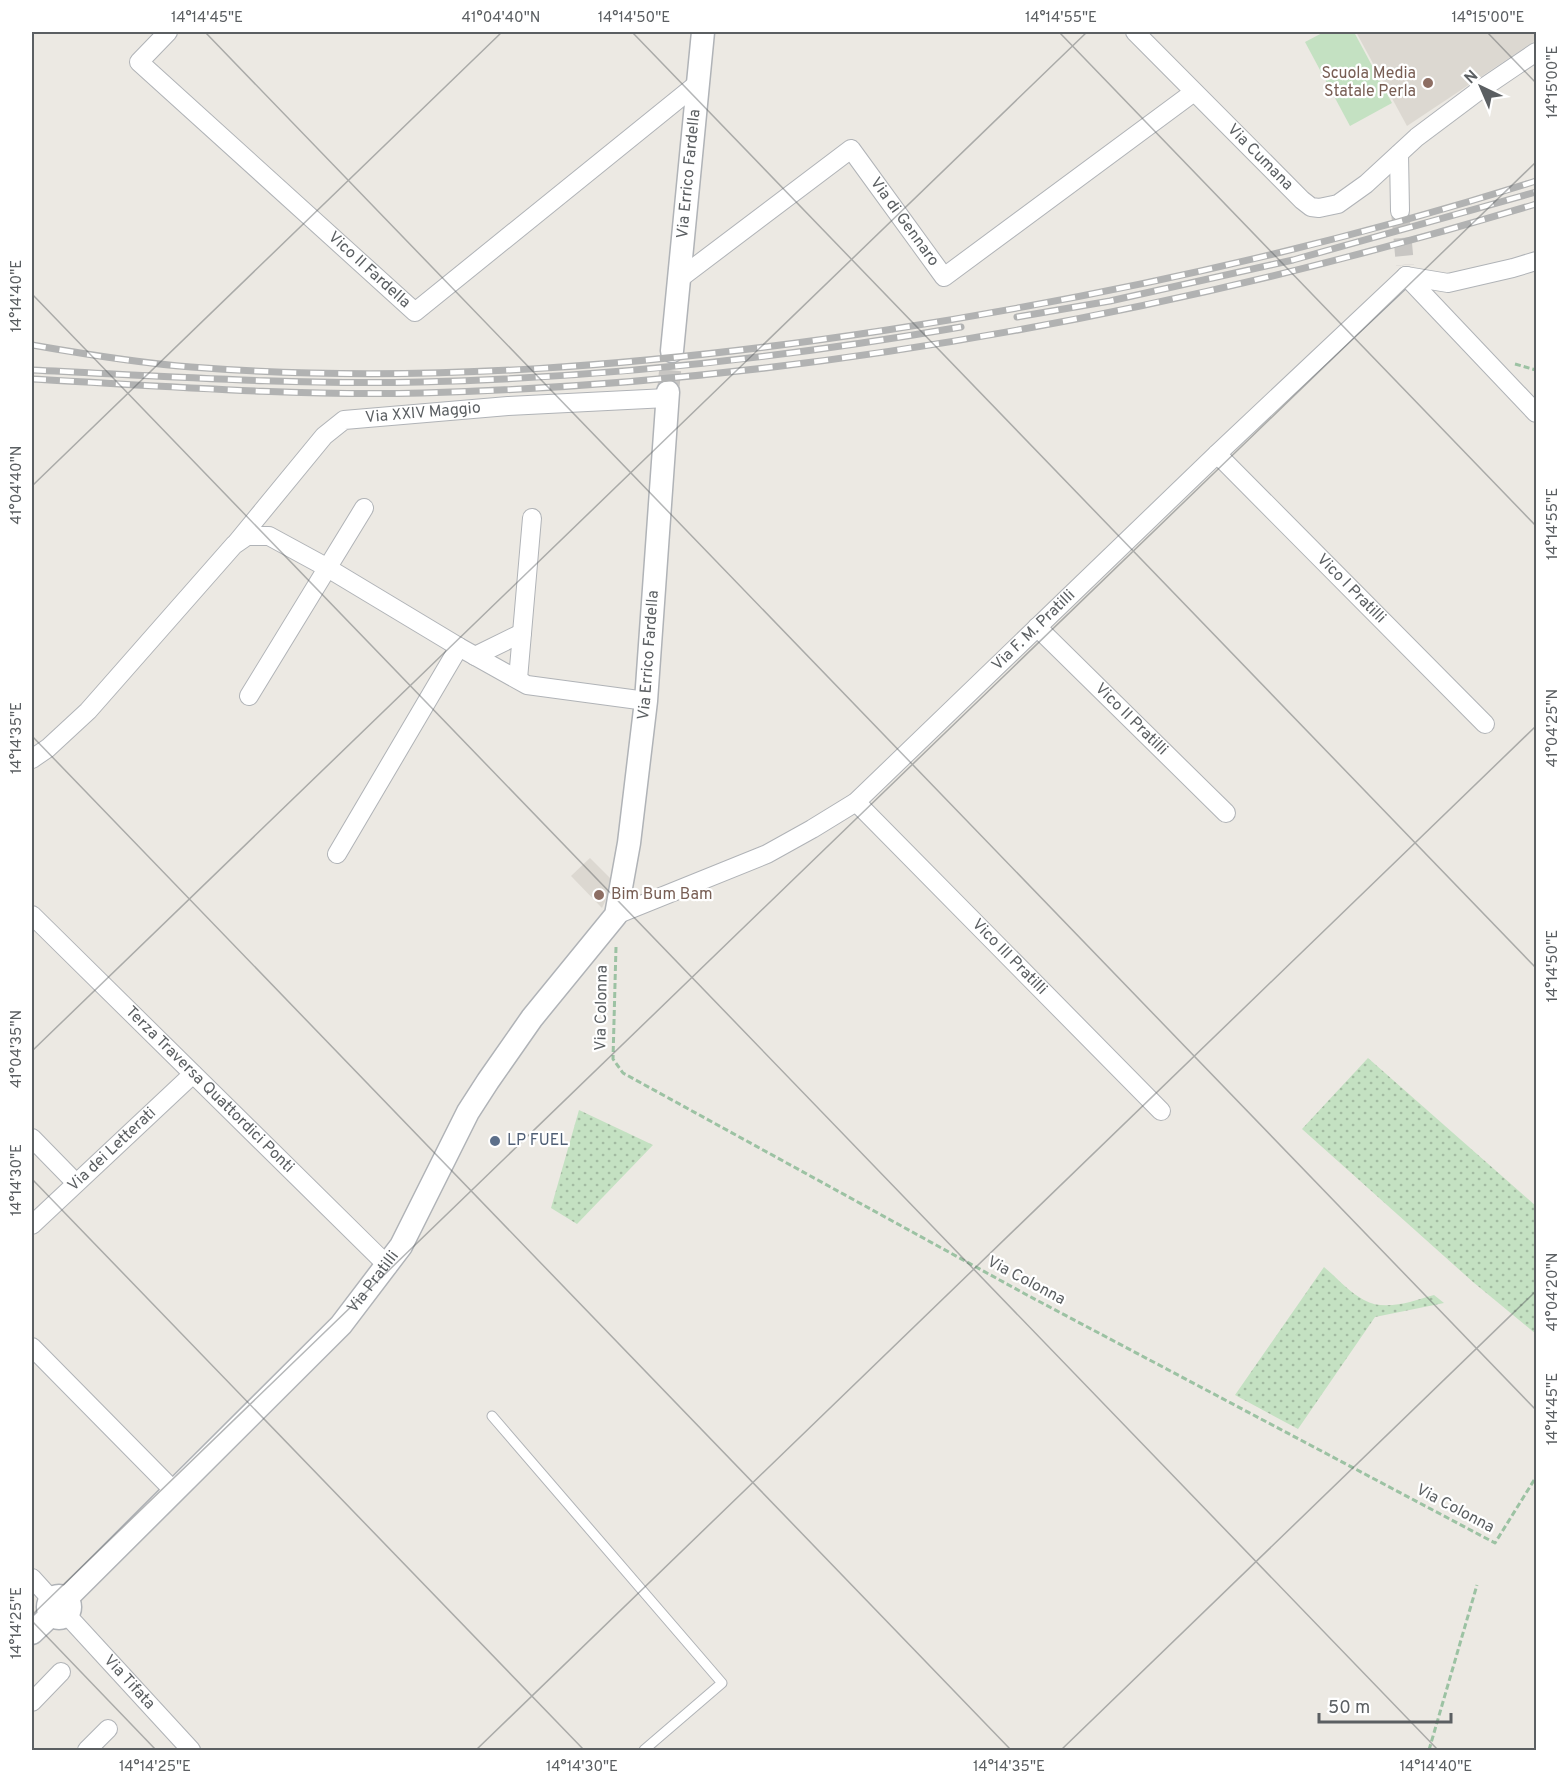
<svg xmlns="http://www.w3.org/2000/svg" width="1568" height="1782" font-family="Overpass,sans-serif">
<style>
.education{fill:#dcd8d1}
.grass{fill:url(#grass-dots)}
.pitch{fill:#c4e1c2}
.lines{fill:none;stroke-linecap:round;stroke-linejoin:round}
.minor-tunnel{stroke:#c8c6c3;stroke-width:18;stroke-dasharray:18 9;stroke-linecap:butt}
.tertiary-tunnel{stroke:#c8c6c3;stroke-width:22;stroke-dasharray:22 11;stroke-linecap:butt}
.service-casing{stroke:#b0b3b7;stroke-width:11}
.minor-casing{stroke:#b0b3b7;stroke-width:20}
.tertiary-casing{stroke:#b0b3b7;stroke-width:25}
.path{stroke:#9cc2a3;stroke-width:3;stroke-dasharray:6 3;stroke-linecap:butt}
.service{stroke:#fff;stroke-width:9}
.minor{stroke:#fff;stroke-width:18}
.tertiary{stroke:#fff;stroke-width:22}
.rail-casing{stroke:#b1b2b2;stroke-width:7}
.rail{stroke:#fff;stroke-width:4.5;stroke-dasharray:14;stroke-linecap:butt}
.ticks{fill:none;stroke:#5b5f62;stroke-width:1.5;stroke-opacity:0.45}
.education-dot{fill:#8d6e63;stroke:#fff;stroke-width:2}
.service-dot{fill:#5c6f8a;stroke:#fff;stroke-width:2}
.labels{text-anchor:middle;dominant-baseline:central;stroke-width:4.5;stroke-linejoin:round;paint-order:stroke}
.education-label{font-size:16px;fill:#785e54;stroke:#fff;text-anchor:end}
.street-label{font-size:16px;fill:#5b5f62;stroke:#fff}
.service-label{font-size:16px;fill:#4e5e75;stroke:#fff;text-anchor:start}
.neatline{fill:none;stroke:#5b5f62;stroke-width:2}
.ticks-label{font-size:15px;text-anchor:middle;fill:#5b5f62}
</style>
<defs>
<pattern id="grass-dots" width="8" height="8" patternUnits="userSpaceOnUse" patternTransform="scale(1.5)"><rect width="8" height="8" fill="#c4e1c2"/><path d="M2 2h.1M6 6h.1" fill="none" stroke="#a2baa1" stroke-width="1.8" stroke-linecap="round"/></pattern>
</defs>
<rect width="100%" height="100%" fill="#ece9e3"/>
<g class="education">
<polygon points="1356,32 1536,32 1536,40 1407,126"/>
<polygon points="590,858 614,882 602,908 571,876"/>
</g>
<g class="grass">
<polygon points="1368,1058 1536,1206 1536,1334 1473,1282 1302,1129"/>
<polygon points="579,1110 653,1145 577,1224 551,1208"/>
<path d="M1324 1267C1336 1277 1349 1292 1364 1300 1385 1312 1413 1301 1434 1295L1444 1303 1375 1317 1298 1429 1235 1395Z"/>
</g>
<polygon class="pitch" points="1324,32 1354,32 1392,103 1350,126 1305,42"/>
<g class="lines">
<polyline class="minor-tunnel" points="1400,211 1405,265"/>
<polyline class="tertiary-tunnel" points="668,392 672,351"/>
<defs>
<polyline id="service" points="492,1416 722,1683 644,1750"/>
<g id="minor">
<path id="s1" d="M168 32 139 62 415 312 697 84"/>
<path id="s2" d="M1135 32 1302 200 1311 207 1319 208 1338 204 1366 184 1417 137 1477 92 1536 52"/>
<polyline points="1399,154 1400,211"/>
<polyline points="1406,276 1536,413"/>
<polyline points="1406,276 1448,283 1513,268 1536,261"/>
<path id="s3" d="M679 279 851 149 944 277 1194 92"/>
<path id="s4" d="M1217 454 1485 724"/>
<path id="s5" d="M237 542 324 436 344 420 508 406 667 398"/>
<path id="s6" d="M1037 627 1226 813"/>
<polyline points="475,656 522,633"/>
<polyline points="518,679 532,518"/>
<polyline points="249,696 364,508"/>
<polyline points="32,759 48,748 88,711 234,545 247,536 269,536 326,567 459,647 527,685 646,701"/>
<path id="s7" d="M856 802 1161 1111"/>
<polyline points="337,854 459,647"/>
<path id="s8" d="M32 915 388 1266"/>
<path id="s9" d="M616 915 767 854 812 829 856 802 1217 454 1406 276"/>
<polyline points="32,1138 76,1183"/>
<path id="s10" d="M32 1225 193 1074"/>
<polyline points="32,1347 175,1492"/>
<polyline points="32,1578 51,1599"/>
<path id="s11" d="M66 1614 191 1750"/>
<polyline points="32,1702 61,1672"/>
<polyline points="87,1750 108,1729"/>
</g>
<g id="tertiary">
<path id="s12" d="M672 351 703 32"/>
<circle cx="59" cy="1607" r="11"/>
<path id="s13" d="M66 1599 341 1325 401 1246 468 1112 488 1081 532 1018 616 915 629 843 646 701 668 392"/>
<polyline points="32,1633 51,1615"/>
</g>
</defs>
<use href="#service" class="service-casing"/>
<use href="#minor" class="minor-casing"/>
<use href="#tertiary" class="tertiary-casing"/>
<g class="path">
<polyline points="1515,364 1536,370"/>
<polyline points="616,947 613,1059 623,1073 1027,1295 1495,1543 1536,1477"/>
<polyline points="1429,1750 1477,1585"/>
</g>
<use href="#service" class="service"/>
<use href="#minor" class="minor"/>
<use href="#tertiary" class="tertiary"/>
<defs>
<g id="rail">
<polyline points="1017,317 1110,301 1293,260 1536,192"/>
<path d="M32 345C84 354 138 363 191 367 423 385 658 365 887 330 1106 296 1325 248 1536 181"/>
<path d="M32 370C161 376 291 385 420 382 602 378 782 358 961 327"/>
<path d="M32 379C161 386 292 396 422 393 799 383 1176 313 1536 204"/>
</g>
</defs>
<use href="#rail" class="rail-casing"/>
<use href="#rail" class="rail"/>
</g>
<path class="ticks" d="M205 32 1536 1410M632 32 1536 968M1059 32 1536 526M1487 32 1536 83M32 294 1438 1750M32 486 502 32M32 736 1011 1750M32 1051 1087 32M32 1179 584 1750M32 1615 1536 162M32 1621 156 1750M476 1750 1536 726M1061 1750 1536 1291"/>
<g class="education-dot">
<circle cx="1428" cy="83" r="6"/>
<circle cx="599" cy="895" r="6"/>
</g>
<circle class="service-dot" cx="495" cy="1141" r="6"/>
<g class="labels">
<g class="education-label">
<text x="1416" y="74">Scuola Media<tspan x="1416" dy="18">Statale Perla</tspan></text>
<text x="611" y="895" text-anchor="start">Bim Bum Bam</text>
</g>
<g class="street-label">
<text stroke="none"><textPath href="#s2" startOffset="177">Via Cumana</textPath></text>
<text stroke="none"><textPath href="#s12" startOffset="178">Via Errico Fardella</textPath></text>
<text stroke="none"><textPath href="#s3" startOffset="306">Via di Gennaro</textPath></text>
<text stroke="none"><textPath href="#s1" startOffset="352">Vico II Fardella</textPath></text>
<text stroke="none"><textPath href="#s5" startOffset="242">Via XXIV Maggio</textPath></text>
<text stroke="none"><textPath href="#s4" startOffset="190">Vico I Pratilli</textPath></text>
<text stroke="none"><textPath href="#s9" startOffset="513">Via F. M. Pratilli</textPath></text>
<text stroke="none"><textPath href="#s13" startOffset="1146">Via Errico Fardella</textPath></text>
<text stroke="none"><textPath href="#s6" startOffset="132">Vico II Pratilli</textPath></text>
<text stroke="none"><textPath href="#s7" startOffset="218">Vico III Pratilli</textPath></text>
<text transform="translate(602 1008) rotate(-89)">Via Colonna</text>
<text stroke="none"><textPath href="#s8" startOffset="249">Terza Traversa Quattordici Ponti</textPath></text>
<text stroke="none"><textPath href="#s10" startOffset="110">Via dei Letterati</textPath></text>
<text transform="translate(1026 1281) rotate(28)">Via Colonna</text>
<text stroke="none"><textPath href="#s13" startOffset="442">Via Pratilli</textPath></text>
<text transform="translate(1455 1509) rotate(28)">Via Colonna</text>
<text stroke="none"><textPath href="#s11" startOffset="93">Via Tifata</textPath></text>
</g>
<g class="service-label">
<text x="507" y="1141">LP FUEL</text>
</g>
</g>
<rect width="1568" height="1782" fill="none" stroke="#ffffff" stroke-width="66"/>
<g transform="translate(1481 87) rotate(316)" stroke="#ffffff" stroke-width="4.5" paint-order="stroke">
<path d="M0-4.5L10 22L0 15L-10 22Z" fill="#5b5f62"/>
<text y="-9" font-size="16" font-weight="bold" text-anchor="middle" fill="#5b5f62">N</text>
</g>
<path d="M1319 1713v9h132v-9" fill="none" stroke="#5b5f62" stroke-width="3"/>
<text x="1328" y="1713" font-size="18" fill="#5b5f62" stroke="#ffffff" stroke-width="4.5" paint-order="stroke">50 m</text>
<rect x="33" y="33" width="1502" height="1716" class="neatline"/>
<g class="ticks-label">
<text x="207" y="22">14°14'45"E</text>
<text x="501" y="22">41°04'40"N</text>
<text x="634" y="22">14°14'50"E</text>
<text x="1061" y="22">14°14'55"E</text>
<text x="1488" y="22">14°15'00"E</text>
<text transform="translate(1552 82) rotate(-90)" y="5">14°15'00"E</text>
<text transform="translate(16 296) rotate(-90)" y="5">14°14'40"E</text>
<text transform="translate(16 485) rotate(-90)" y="5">41°04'40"N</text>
<text transform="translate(1552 524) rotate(-90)" y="5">14°14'55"E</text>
<text transform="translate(1552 728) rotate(-90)" y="5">41°04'25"N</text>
<text transform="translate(16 738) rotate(-90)" y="5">14°14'35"E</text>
<text transform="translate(1552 966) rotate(-90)" y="5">14°14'50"E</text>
<text transform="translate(16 1049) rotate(-90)" y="5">41°04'35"N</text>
<text transform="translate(16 1180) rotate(-90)" y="5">14°14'30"E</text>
<text transform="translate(1552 1292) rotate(-90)" y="5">41°04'20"N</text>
<text transform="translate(1552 1409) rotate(-90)" y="5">14°14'45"E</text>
<text transform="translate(16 1623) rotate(-90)" y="5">14°14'25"E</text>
<text x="155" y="1771">14°14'25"E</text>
<text x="582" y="1771">14°14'30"E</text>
<text x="1009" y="1771">14°14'35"E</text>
<text x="1436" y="1771">14°14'40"E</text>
</g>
</svg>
